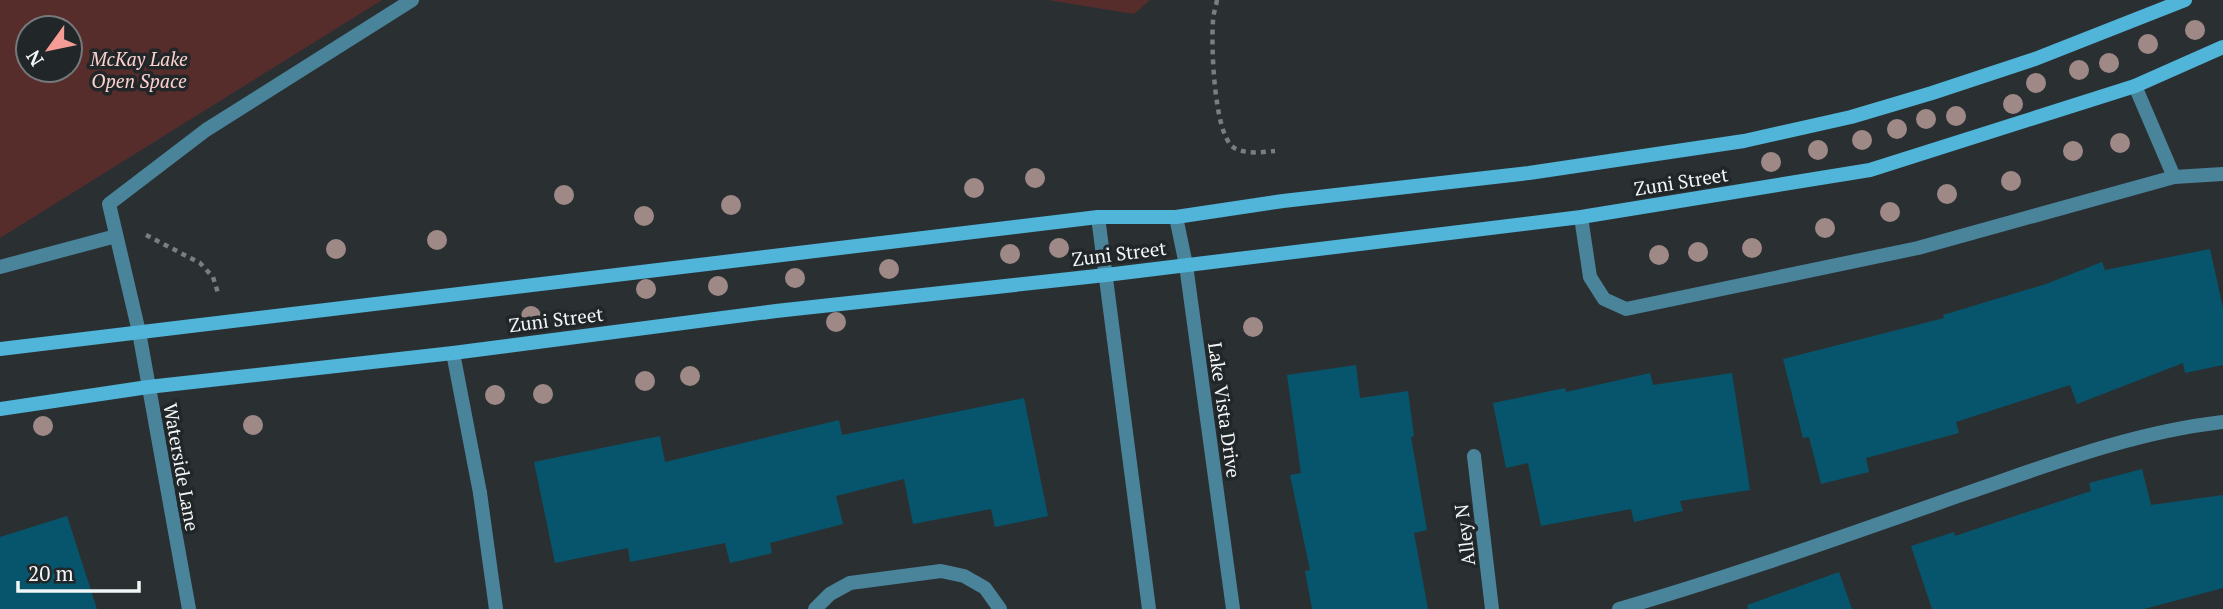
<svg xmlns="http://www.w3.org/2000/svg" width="2223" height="609" font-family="'PT Serif',serif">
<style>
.green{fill:#572d2b;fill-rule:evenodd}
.building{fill:#07556c}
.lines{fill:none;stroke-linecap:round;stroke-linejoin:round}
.path{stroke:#797f80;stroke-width:4.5;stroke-dasharray:5 5;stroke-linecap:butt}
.lane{stroke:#4a849b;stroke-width:14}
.street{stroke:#4a849b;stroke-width:14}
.secondary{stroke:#51b4d9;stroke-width:14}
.tree{fill:#9e8987}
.labels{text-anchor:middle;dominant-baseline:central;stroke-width:7;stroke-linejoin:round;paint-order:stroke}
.park-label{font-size:19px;font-style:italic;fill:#fdd1cd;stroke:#212628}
.street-label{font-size:19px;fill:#f2f6f7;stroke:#212628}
</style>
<rect width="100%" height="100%" fill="#2a3032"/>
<g class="green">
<path d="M0 0H382L0 238ZM70 28V70H28V28Z"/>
<polygon points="1048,0 1150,0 1134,14"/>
</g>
<g class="building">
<polygon points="2210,249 2223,308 2223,365 2185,373 2183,363 2077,404 2070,385 1956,422 1959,433 1866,458 1869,472 1821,484 1809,437 1803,438 1783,359 1944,318 1943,315 2046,284 2102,262 2105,270"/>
<polygon points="1356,365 1360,398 1408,391 1414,436 1411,437 1427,530 1414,533 1428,609 1312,609 1305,571 1310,570 1290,475 1301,473 1287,375"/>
<polygon points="1650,373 1653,385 1732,373 1750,490 1680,501 1683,511 1634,522 1631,509 1541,526 1528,463 1506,468 1493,403 1565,388 1566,392"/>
<polygon points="1024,398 1048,516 995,527 991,509 913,524 904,479 836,496 843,524 770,543 772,553 730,563 725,543 630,562 628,548 555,563 534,462 660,436 665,462 839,420 842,435"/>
<polygon points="2142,469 2151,505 2223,495 2223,588 2144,609 1932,609 1911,546 1954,532 1955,536 2091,491 2089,483"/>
<polygon points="67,516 97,609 0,609 0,537"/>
<polygon points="1839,572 1852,609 1748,609 1747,605"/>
</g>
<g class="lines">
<g class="path">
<path d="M1217 0C1216 7 1213 14 1213 21 1211 46 1214 133 1233 147 1244 155 1263 152 1275 151"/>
<polyline points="146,235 200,263 213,277 218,293"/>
</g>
<g class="lane">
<polyline points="2135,86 2174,177"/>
<polyline points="1581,217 1590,277 1604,299 1626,309 1918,248 2174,177 2223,174"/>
<polyline points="0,267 116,236"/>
<polyline points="139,332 109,204 206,130 412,0"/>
<polyline points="453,353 480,493"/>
<polyline points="1474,456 1492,609"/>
<path d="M1619 609C1737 575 1852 533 1967 493 2051 464 2134 432 2223 422"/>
</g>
<g class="street">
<polyline points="1098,217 1149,609"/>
<polyline points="1176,217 1186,265 1233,609"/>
<polyline points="139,332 189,609"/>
<polyline points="480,493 496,609"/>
<polyline points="815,609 830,594 850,583 941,571 964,576 985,588 1000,609"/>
</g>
<g class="secondary">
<polyline points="0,349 1098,217 1176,217 1283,201 1529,173 1744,141 1851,117 1932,93 2035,59 2185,0"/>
<polyline points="0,409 148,387 453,353 776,311 1106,275 1581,217 1870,170 2135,86 2223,47"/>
</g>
</g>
<g class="tree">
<circle cx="2195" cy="30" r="10"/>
<circle cx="2148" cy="44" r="10"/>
<circle cx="2109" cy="63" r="10"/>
<circle cx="2079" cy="70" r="10"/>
<circle cx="2036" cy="83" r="10"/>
<circle cx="2013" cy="104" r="10"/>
<circle cx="1956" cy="116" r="10"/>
<circle cx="1926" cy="119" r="10"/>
<circle cx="1897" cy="129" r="10"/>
<circle cx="1862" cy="140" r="10"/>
<circle cx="2120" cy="143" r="10"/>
<circle cx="1818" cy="150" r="10"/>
<circle cx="2073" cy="151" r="10"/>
<circle cx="1771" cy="162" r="10"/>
<circle cx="1035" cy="178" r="10"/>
<circle cx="2011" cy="181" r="10"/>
<circle cx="974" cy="188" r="10"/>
<circle cx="1947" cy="194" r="10"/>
<circle cx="564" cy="195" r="10"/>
<circle cx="731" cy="205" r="10"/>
<circle cx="1890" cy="212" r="10"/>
<circle cx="644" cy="216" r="10"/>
<circle cx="1825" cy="228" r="10"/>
<circle cx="437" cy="240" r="10"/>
<circle cx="1059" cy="248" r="10"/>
<circle cx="1752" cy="248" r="10"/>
<circle cx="336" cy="249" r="10"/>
<circle cx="1698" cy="252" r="10"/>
<circle cx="1010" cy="254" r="10"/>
<circle cx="1659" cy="255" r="10"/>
<circle cx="889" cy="269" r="10"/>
<circle cx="795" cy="278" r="10"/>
<circle cx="718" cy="286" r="10"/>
<circle cx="646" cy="289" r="10"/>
<circle cx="531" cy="316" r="10"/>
<circle cx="836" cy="322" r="10"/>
<circle cx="1253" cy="327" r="10"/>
<circle cx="690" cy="376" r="10"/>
<circle cx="645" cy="381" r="10"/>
<circle cx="543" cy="394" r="10"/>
<circle cx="495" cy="395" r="10"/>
<circle cx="253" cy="425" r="10"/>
<circle cx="43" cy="426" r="10"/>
</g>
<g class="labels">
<g class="park-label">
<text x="139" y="58">McKay Lake<tspan x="139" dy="22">Open Space</tspan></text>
</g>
<g class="street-label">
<text transform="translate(1681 181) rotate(-9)">Zuni Street</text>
<text transform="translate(1119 253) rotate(-7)">Zuni Street</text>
<text transform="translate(556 319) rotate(-7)">Zuni Street</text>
<text transform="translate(1225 410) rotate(82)">Lake Vista Drive</text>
<text transform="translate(182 467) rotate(80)">Waterside Lane</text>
<text transform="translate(1464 535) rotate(-97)">Alley N</text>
</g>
</g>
<g transform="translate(49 49) rotate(237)"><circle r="33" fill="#212628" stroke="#75797b" stroke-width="2"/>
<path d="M0-5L12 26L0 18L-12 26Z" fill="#f59c96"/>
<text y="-10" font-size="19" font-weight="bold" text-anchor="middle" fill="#f2f6f7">N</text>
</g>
<path d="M18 581v10h121v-10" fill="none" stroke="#f2f6f7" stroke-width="3.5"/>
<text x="28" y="581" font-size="21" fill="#f2f6f7" stroke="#212628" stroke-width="5" paint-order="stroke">20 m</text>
</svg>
